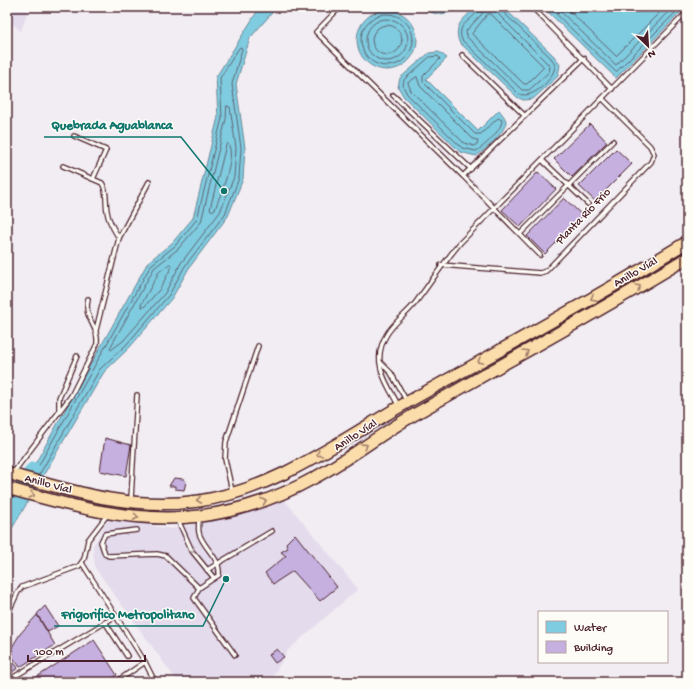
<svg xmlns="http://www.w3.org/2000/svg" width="694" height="689" font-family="'Gochi Hand',sans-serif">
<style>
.built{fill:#e4dbec}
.water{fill:#7fcbdf;stroke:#6a8697}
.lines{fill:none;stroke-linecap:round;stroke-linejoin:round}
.shore{stroke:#5f6473;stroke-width:1}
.river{stroke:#7fcbdf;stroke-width:14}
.building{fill:#c5b0df;stroke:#4a1f2b}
.service-casing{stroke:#4a1f2b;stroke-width:6}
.trunk-casing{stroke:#4a1f2b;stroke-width:14}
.service{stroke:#fdfcf7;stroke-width:3.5}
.trunk{stroke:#fbddab;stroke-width:11}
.oneway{stroke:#a27e6b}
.oneway2{stroke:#ac999b}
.labels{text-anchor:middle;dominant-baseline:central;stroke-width:3;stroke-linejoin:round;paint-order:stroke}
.street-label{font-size:12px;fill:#4a1f2b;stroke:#fdfcf7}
.leader{fill:none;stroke:#0f766e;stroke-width:1.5}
.callout-dot{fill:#0f766e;stroke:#fdfcf7;stroke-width:1.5}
.callout-label{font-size:13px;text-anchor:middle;font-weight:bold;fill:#0f766e;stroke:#fdfcf7;stroke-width:3;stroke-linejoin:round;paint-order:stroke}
</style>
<rect width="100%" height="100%" fill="#f2edf2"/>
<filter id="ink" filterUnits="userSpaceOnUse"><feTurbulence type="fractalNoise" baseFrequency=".025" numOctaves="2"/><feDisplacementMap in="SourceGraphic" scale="8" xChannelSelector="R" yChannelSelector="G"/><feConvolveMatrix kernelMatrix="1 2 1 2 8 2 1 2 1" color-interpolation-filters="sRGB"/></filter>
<g filter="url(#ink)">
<g class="built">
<polygon points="7,7 29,7 21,31 7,19"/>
<polygon points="281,496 358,589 288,650 270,682 178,682 95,568 93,546 109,518 171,529 223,518"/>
</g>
<g class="water">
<polygon points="260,7 277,7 250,38 236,84 245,148 243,179 228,216 189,268 172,298 130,347 104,372 7,537 7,514 148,262 172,243 193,218 218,117 216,77"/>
<path d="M419 7H459C446 17 432 15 419 7Z"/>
<path d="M476 7H503L554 56 560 65 558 76 533 99 523 100 517 97 459 42C453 24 464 19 476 7Z"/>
<polygon points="543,7 686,7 616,78"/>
<circle cx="387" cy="40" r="30"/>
<path d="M439 52 447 58 426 79 478 131 499 110C502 114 505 117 506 121 507 131 484 151 476 156L460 152 404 97 398 87 400 78 429 53Z"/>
</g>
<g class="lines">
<g class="shore">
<path d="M478 7C476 22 455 21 462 40L519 94C533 100 555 78 555 65L551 58 502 11 501 7"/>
<polyline points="483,7 482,14 466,31 467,37 522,90 529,90 549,72 550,66 499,15 496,7"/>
<polyline points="549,7 616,72 681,7"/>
<polyline points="556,7 616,65 673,7"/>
<polyline points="565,7 616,56 665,7"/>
<polygon points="488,14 491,14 544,67 527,84 524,84 472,34"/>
<circle cx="387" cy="40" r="26"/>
<circle cx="387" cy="40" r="21"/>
<circle cx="387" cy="40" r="15"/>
<path d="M430 57 438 56 440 59 423 76V82L475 134H481L498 118 502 120C502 130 484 147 476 151L462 148 407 94 403 86 404 80Z"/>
<polygon points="417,77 420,86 472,138 478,141 477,144 474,146 464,143 411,91 408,83"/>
<polygon points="227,106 230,107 236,148 234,177 220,212 181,263 165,293 123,341 111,350 110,348 154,268 178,249 201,222 226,119"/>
<path d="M228 144C237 156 220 196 215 209L212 211 210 209 226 145Z"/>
<polygon points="170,264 172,266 160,289 144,307 142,307 141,305 159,272"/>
<polyline points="34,474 151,265 175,246 197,219 222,118 220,78 239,48 241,47 242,49 232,84 241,148 239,178 225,214 185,266 169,295 127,344 100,369 39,475"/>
</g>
<polyline class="river" points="7,508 33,469"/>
</g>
<g class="building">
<polygon points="590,124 607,142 572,177 554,159"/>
<polygon points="616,149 632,164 595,201 579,186"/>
<polygon points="538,172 556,189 520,227 502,210"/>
<polygon points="564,198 583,216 545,254 527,236"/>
<polygon points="105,438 131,445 126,476 100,471"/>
<polygon points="174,478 184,479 186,482 184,490 175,489 175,486 169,486"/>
<polygon points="295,534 337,587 320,601 293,571 273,584 265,573 286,556 281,552 288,548 286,543"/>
<polygon points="45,606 58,626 48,632 37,614"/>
<polygon points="37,615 55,645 20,667 9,652 20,634"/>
<polygon points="94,640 117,675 107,682 29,682"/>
<polygon points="277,649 284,657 275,663 269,655"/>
<polygon points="9,656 18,668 12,672 7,665 7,659"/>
</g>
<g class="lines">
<defs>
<g id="service">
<polyline points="340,7 316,32 463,176 540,255"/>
<polyline points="532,7 612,89"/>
<polyline points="462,55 525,116"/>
<polyline points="393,95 471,169"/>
<polyline points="74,136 106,150 93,179"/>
<polyline points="542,160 588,204"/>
<path d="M63 166 102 183C108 192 105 201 107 211 108 221 114 230 119 238"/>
<polyline points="463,176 584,58"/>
<polyline points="520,234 613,141"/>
<polyline points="441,265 540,273 546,271 651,162 654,154 650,146 603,99"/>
<polyline points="96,330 119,238 149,182"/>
<polyline points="380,362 391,373 406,400"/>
<path d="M399 406C386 383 370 361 387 334 394 322 407 314 416 302 431 282 444 262 460 243L687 12"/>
<polyline points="59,413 59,398 77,356"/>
<path d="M13 473 71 396 97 344C99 324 83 320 88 299"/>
<polyline points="232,491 225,459 226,442 258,346"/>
<polyline points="131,499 137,395"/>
<path d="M199 517C199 522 198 528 199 533 203 548 221 558 219 575L199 588 194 598 235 655"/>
<polyline points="178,520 192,551 214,578"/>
<polyline points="137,530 105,534 101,542 105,554 109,556 157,554 166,556 199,588"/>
<polyline points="82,563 145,662 155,682"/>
<polyline points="207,570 272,531"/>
<polyline points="7,615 18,592 22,587 79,566 84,559 88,540 108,514"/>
<polyline points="105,622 127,656"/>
<polyline points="7,681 116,616"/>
<polyline points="116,682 145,662"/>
</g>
<g id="trunk">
<path d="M7 473C71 491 132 511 199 501 277 489 339 441 406 403 500 350 595 299 687 242"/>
<path d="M7 488C70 506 134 524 200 516 240 511 278 498 314 478 348 460 379 435 412 416 504 363 597 313 687 258"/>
</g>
</defs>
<use href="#service" class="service-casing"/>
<use href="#trunk" class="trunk-casing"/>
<use href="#service" class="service"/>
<use href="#trunk" class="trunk"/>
</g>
<defs><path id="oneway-chevron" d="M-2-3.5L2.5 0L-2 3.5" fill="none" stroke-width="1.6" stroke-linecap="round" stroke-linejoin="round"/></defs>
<g class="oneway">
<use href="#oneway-chevron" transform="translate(638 287) rotate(-30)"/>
<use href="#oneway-chevron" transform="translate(593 298) rotate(151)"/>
<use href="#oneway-chevron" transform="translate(526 352) rotate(-30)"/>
<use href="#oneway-chevron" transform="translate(480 361) rotate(151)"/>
<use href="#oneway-chevron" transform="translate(365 446) rotate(-33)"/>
<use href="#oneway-chevron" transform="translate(319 454) rotate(149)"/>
<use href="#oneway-chevron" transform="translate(32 495) rotate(15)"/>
<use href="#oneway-chevron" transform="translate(199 500) rotate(172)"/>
<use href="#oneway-chevron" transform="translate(264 501) rotate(-20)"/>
<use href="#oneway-chevron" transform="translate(136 517) rotate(7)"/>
</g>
<use class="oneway2" href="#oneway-chevron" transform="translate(192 550) rotate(58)"/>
</g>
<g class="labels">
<g class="street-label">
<text transform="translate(584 217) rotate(-46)">Planta Río Frio</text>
<text transform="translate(636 273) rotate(-30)">Anillo Víal</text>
<text transform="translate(356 436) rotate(-33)">Anillo Víal</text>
<text transform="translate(48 485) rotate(15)">Anillo Víal</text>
</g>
</g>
<path class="leader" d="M224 191L181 137H44M226 579L203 626H54"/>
<g class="callout-dot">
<circle cx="224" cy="191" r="4"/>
<circle cx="226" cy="579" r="4"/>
</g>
<g class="callout-label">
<text x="112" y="129">Quebrada Aguablanca</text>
<text x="128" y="618">Frigorifico Metropolitano</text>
</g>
<rect width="694" height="689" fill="none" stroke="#fdfcf7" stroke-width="24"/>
<rect x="12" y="12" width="670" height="665" fill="none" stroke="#4a1f2b" stroke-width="1.5" filter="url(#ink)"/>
<rect x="538" y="611" width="130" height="52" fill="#fdfcf7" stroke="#b5a4a5"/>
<rect x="546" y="621" width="20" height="12" fill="#7fcbdf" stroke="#b5a4a5"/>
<text x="574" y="631" font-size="12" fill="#4a1f2b">Water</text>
<rect x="546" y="641" width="20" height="12" fill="#c5b0df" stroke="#b5a4a5"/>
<text x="574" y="651" font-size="12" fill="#4a1f2b">Building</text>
<g transform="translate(648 46) rotate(155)" stroke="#fdfcf7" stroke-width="3" paint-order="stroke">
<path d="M0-3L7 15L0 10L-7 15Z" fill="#4a1f2b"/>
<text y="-6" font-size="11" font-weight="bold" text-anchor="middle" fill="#4a1f2b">N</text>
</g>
<path d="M28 655v6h117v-6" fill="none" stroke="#4a1f2b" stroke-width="2"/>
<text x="34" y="655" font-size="12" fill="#4a1f2b" stroke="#fdfcf7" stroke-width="3" paint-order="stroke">100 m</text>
</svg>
